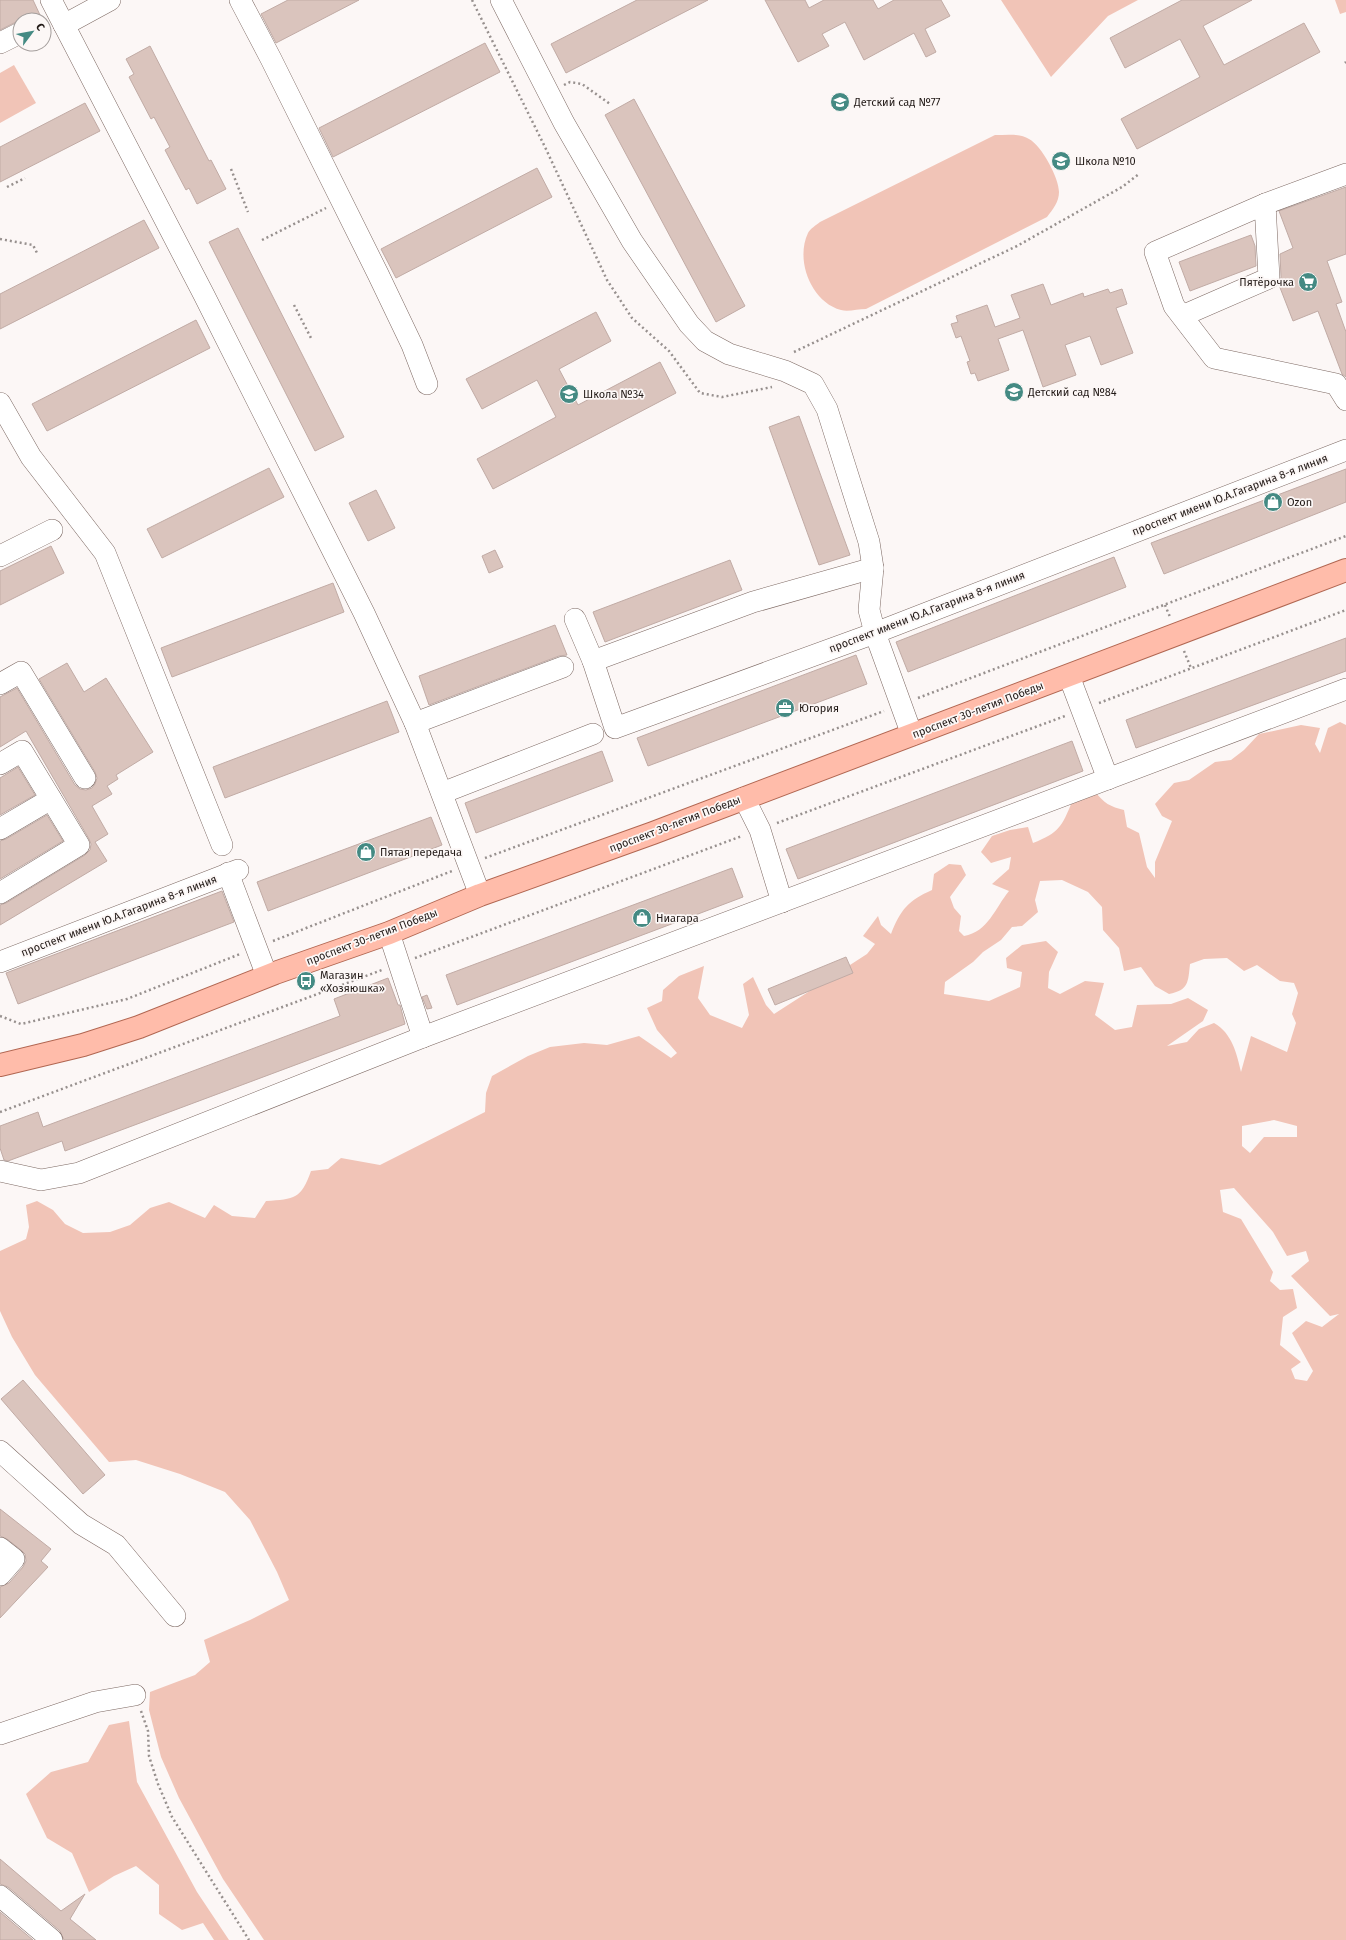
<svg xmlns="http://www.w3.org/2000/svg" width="1346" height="1940" font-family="'Fira Sans',sans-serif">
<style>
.green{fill:#f1c4b7;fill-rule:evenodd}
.building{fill:#dac4bd;stroke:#c1aba5}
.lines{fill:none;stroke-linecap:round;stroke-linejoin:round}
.minor-casing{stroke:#7d6963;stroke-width:22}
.major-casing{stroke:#b16651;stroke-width:24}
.path{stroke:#97908e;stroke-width:2.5;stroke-dasharray:2 3;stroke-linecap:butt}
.minor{stroke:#fff;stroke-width:21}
.major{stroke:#ffbcaa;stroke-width:22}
.labels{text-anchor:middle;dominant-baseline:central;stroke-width:3.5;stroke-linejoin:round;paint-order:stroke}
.poi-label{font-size:11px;fill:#211916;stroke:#fcf7f6;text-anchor:start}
.street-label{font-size:11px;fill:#211916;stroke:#fcf7f6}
</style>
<rect width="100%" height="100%" fill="#fcf7f6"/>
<g class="green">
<polygon points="1001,0 1138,0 1108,16 1051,77"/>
<polygon points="1335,0 1346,0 1346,12 1340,14"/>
<polygon points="14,65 36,103 0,123 0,73"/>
<path d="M995 135C1006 135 1020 133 1029 139 1042 146 1059 178 1059 192 1059 202 1053 209 1047 217L866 309C858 309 848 312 841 310 811 302 795 260 808 233 810 229 816 225 820 222Z"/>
<path d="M1340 722 1346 725V1940H264L223 1879 179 1798 161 1757 149 1710 150 1692 195 1675 210 1662 204 1640 250 1620 289 1600 277 1572 250 1520 225 1492 180 1474 136 1460 109 1462 35 1375 12 1337 0 1311V1251L26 1239 29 1227 26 1205 37 1201 53 1210 65 1224 83 1233 110 1232 130 1225 150 1208 169 1202 205 1218 214 1205 232 1216 255 1218 266 1201C295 1199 301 1199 311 1171L328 1169 341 1158 380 1165 485 1112 486 1093 492 1076 528 1056 550 1047 584 1043 607 1045 639 1036 671 1058 677 1053 657 1030 647 1008 662 1001 663 990 679 976 704 966 698 998 710 1015 742 1028 749 1015 743 984 753 977 766 1005 774 1014 867 954 875 944 863 936 878 916 881 925 891 934C900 910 909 900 932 890L934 874 949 864 961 865 966 875 950 897 954 908 961 916 959 931 964 936C988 932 995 908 1009 891L992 884 1009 869 1011 857 991 863 981 852 992 836 1010 830 1028 827 1033 843C1059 833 1062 826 1072 802L1095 791C1103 803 1111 807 1124 810L1127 827 1139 833 1147 867 1155 878V862L1172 821 1162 816 1155 804 1174 783 1189 780 1215 762 1231 760 1244 750 1259 734 1301 725 1320 728 1315 744 1320 753 1328 728ZM1062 880 1088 892 1102 907 1103 930 1119 948 1124 971 1141 967 1155 986 1169 994C1189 990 1188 982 1190 964L1204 959 1227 958 1244 971 1257 965 1280 981 1294 983 1298 993 1292 1014 1296 1023 1287 1052 1251 1036 1241 1072C1237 1054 1232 1033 1214 1023L1199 1029 1187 1042 1167 1046 1203 1021 1208 1010 1188 998 1171 1004 1137 1005 1132 1027 1115 1030 1095 1015 1104 983 1085 981 1060 994 1048 988 1049 972 1058 952 1046 941 1022 945 1006 958 1007 968 1022 972 1020 987 989 1001 944 994 945 982 973 962 983 952 1001 940 1012 927 1022 926 1038 912 1035 900 1040 881ZM1274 1120 1297 1126V1137H1264L1250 1153 1242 1146V1126ZM1234 1188 1273 1232 1287 1256 1306 1251 1309 1261 1291 1276 1330 1316 1339 1314 1322 1327 1306 1321 1292 1333 1313 1371 1307 1381 1295 1379 1291 1369 1301 1362 1280 1345 1283 1317 1297 1308 1293 1289 1280 1290 1270 1281 1273 1272 1241 1219 1223 1212 1220 1190Z"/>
<polygon points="129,1721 137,1782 197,1892 229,1940 214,1940 203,1923 182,1930 159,1914 159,1885 136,1866 114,1876 89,1892 72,1853 47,1838 26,1794 51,1772 88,1762 109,1725"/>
</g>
<g class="building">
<polygon points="0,0 33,0 40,15 31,20 20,20 0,30"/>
<polygon points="288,0 359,0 276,43 261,14"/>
<polygon points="637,0 708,0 566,73 551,44"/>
<polygon points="765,0 805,0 809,8 824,0 873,0 878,9 894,0 941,0 950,16 925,29 936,52 926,57 914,33 864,60 845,22 822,34 829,46 798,62"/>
<polygon points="1182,0 1252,0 1203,26 1224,65 1304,23 1320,52 1137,149 1121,119 1200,77 1180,39 1125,68 1110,38"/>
<polygon points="485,43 500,72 333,157 319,128"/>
<polygon points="150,46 209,161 211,160 226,189 197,204 189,188 186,190 165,150 170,147 154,117 151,119 129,77 134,74 126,59"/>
<polygon points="634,99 745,306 716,322 605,115"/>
<polygon points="85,103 100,131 0,182 0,147"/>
<polygon points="537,168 552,197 396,278 381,249"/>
<polygon points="1346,187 1346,254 1327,261 1342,302 1336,304 1346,332 1346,377 1342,374 1318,311 1293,321 1279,285 1281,277 1280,254 1293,248 1279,211"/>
<polygon points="144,220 159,248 0,329 0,294"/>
<polygon points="238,228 344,437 315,451 209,242"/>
<polygon points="1251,235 1255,246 1256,266 1190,291 1179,262"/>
<polygon points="1043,284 1051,305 1083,293 1084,297 1108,289 1110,293 1122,289 1127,304 1116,308 1133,353 1101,365 1090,336 1065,345 1076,375 1043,387 1023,330 998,339 1009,370 978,381 975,373 971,374 967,362 970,361 961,336 956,338 951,324 958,322 956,316 987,305 995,327 1020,318 1011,295"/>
<polygon points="596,312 611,341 559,369 578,405 660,362 676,393 493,489 477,459 556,417 537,380 482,409 466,379"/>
<polygon points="196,320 210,348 47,431 32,404"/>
<polygon points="799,416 850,555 819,565 769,427"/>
<polygon points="269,468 284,497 162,558 147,529"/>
<polygon points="1346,469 1346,502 1164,574 1151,543"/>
<polygon points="376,490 395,528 368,541 349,503"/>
<polygon points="51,546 64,573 0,605 0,571"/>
<polygon points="495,550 503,567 489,573 482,556"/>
<polygon points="1114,557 1126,587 908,672 896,642"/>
<polygon points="730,560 742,590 605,642 593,612"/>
<polygon points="333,583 344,612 172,677 161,648"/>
<polygon points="555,625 567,655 559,656 429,705 419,676"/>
<polygon points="1346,638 1346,671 1136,748 1126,720"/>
<polygon points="856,655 867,684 648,766 637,738"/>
<polygon points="67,663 84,692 106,678 153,752 116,775 118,779 107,786 112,794 92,806 108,834 95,842 107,861 0,925 0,905 6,903 85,855 90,850 91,844 89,839 26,731 0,747 0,697 17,688 75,785 80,789 86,790 92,788 95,784 97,778 95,772 39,679"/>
<polygon points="387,701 399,732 225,798 213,767"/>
<polygon points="1072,741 1083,771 798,879 786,849"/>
<polygon points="602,751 613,781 476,833 465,803"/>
<polygon points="18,767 35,795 0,815 0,778"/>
<polygon points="47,815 63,841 0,879 0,841 6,839"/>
<polygon points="431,817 442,845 268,911 257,882"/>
<polygon points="732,868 743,897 457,1005 446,975"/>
<polygon points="222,891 234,922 18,1004 6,973"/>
<polygon points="846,957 853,973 775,1005 768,989"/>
<polygon points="388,978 398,1005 400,1005 405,1024 65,1151 62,1141 8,1161 4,1160 0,1148 0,1126 38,1112 43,1127 340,1016 334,999"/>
<polygon points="427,995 432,1008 427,1009 422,997"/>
<polygon points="23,1380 105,1475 83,1494 1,1399"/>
<polygon points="0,1509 51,1549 41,1561 48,1567 0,1618 0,1587 9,1583 23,1567 26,1561 25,1554 21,1550 7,1539 0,1536"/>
<polygon points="0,1859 61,1911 85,1894 70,1919 96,1940 64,1940 60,1931 8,1887 0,1884"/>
<polygon points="0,1912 33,1940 0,1940"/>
</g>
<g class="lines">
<defs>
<g id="minor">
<polyline points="51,0 204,295 364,613 415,723 480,895"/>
<polyline points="240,0 271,59 378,274 412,345 427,384"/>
<polyline points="501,0 564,123 632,241 689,324 705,341 729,354 785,371 813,384 827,409 869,542 873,568 869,610 875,633 912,735"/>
<polyline points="64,25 110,0"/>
<polyline points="0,43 20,33"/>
<polyline points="1265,204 1346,174"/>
<polyline points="1182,316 1269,278 1265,204 1155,252 1174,306 1214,358 1336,384 1346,400"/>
<polyline points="0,403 31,457 105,553 222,845"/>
<polyline points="0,556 52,530"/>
<polyline points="575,619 593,661 615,728 875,633 1346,450"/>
<polyline points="593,661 753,602 873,568"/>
<polyline points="1069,676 1108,779"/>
<polyline points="0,684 21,672 85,778"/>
<polyline points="415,723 563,667"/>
<polyline points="0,764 22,751 79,845 0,893"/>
<polyline points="442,793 593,734"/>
<polyline points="744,798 760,830 782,902"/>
<polyline points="0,829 51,799"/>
<polyline points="228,873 267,976"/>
<polyline points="389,933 423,1037"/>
<polyline points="0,962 238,870"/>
<polyline points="0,1171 41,1180 79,1173 423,1037 1346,689"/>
<polyline points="0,1451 81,1524 116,1545 175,1616"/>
<polyline points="0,1548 14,1559 0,1575"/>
<polyline points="0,1734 95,1702 135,1695"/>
<polyline points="0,1896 52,1940"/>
</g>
<polyline id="major" points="0,1065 83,1045 139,1027 275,973 389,933 480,895 653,833 1346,570"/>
</defs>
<use href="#minor" class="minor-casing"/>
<use href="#major" class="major-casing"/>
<g class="path">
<polyline points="472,0 545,147 607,280 632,318 669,351 700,393 722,397 772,387"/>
<polyline points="1345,63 1346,62"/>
<polyline points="564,85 570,82 582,84 610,104"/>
<polyline points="231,169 248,212"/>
<polyline points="7,187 25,178"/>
<polyline points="0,239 33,245 38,255"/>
<polyline points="262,240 326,208"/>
<polyline points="294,305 312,340"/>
<polyline points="794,352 1017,246 1122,187 1139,174"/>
<polyline points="1165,605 1170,617"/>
<polyline points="1184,651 1191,668"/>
<polyline points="918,698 1346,536"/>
<polyline points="1099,703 1346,610"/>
<polyline points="777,823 1065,716"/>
<polyline points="485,858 884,711"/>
<polyline points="273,941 452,871"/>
<polyline points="415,958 742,836"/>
<polyline points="0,1016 21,1024 127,999 240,954"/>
<polyline points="0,1112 382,970"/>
<polyline points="141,1711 148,1731 149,1756 158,1784 172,1817 249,1940"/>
</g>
<use href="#minor" class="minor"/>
<use href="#major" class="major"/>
</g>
<defs>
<symbol id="school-disc" viewBox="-11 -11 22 22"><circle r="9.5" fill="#448a83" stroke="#fcf7f6"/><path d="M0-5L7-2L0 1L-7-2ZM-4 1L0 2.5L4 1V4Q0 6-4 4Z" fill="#fff"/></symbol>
<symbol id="supermarket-disc" viewBox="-11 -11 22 22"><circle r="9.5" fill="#448a83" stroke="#fcf7f6"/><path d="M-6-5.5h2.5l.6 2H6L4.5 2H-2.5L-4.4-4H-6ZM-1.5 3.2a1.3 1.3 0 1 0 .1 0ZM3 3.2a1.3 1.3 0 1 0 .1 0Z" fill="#fff"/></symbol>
<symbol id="shop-disc" viewBox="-11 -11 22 22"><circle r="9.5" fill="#448a83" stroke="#fcf7f6"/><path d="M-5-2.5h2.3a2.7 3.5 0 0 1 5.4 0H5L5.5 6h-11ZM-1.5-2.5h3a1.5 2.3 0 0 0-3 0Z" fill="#fff"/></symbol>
<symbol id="office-disc" viewBox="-11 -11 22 22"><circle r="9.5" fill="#448a83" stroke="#fcf7f6"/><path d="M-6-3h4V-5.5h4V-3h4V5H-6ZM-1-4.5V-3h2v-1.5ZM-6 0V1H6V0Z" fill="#fff"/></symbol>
<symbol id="bus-disc" viewBox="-11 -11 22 22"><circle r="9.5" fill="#448a83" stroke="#fcf7f6"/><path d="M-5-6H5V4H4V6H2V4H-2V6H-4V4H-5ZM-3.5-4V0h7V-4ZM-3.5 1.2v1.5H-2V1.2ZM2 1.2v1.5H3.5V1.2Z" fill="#fff"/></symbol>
</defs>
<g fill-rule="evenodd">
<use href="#school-disc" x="829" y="91" width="22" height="22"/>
<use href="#school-disc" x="1050" y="150" width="22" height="22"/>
<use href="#supermarket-disc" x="1297" y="271" width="22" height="22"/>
<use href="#school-disc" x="1003" y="381" width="22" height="22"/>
<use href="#school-disc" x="558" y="383" width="22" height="22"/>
<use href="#shop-disc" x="1262" y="491" width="22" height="22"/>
<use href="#office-disc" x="774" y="697" width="22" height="22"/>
<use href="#shop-disc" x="355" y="841" width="22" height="22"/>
<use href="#shop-disc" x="631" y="907" width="22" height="22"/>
<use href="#bus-disc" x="295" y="970" width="22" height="22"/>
</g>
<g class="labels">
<g class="poi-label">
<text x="854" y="102">Детский сад №77</text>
<text x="1075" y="161">Школа №10</text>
<text x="1294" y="282" text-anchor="end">Пятёрочка</text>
<text x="1028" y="392">Детский сад №84</text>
<text x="583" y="394">Школа №34</text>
<text x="1287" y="502">Ozon</text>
<text x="799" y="708">Югория</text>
<text x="380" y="852">Пятая передача</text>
<text x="656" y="918">Ниагара</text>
<text x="320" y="975">Магазин<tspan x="320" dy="13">«Хозяюшка»</tspan></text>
</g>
<g class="street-label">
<text transform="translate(1230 495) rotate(-21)">проспект имени Ю.А.Гагарина 8-я линия</text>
<text transform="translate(927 612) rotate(-21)">проспект имени Ю.А.Гагарина 8-я линия</text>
<text transform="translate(978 710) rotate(-21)">проспект 30-летия Победы</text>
<text transform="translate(675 824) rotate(-21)">проспект 30-летия Победы</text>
<text transform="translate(119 916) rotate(-21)">проспект имени Ю.А.Гагарина 8-я линия</text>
<text transform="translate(372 937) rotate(-21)">проспект 30-летия Победы</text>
</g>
</g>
<g transform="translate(32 32) rotate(58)"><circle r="19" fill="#fcf7f6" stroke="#a49e9c"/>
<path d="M0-3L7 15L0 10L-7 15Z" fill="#448a83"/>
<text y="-6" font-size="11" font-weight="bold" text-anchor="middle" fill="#211916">С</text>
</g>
</svg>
